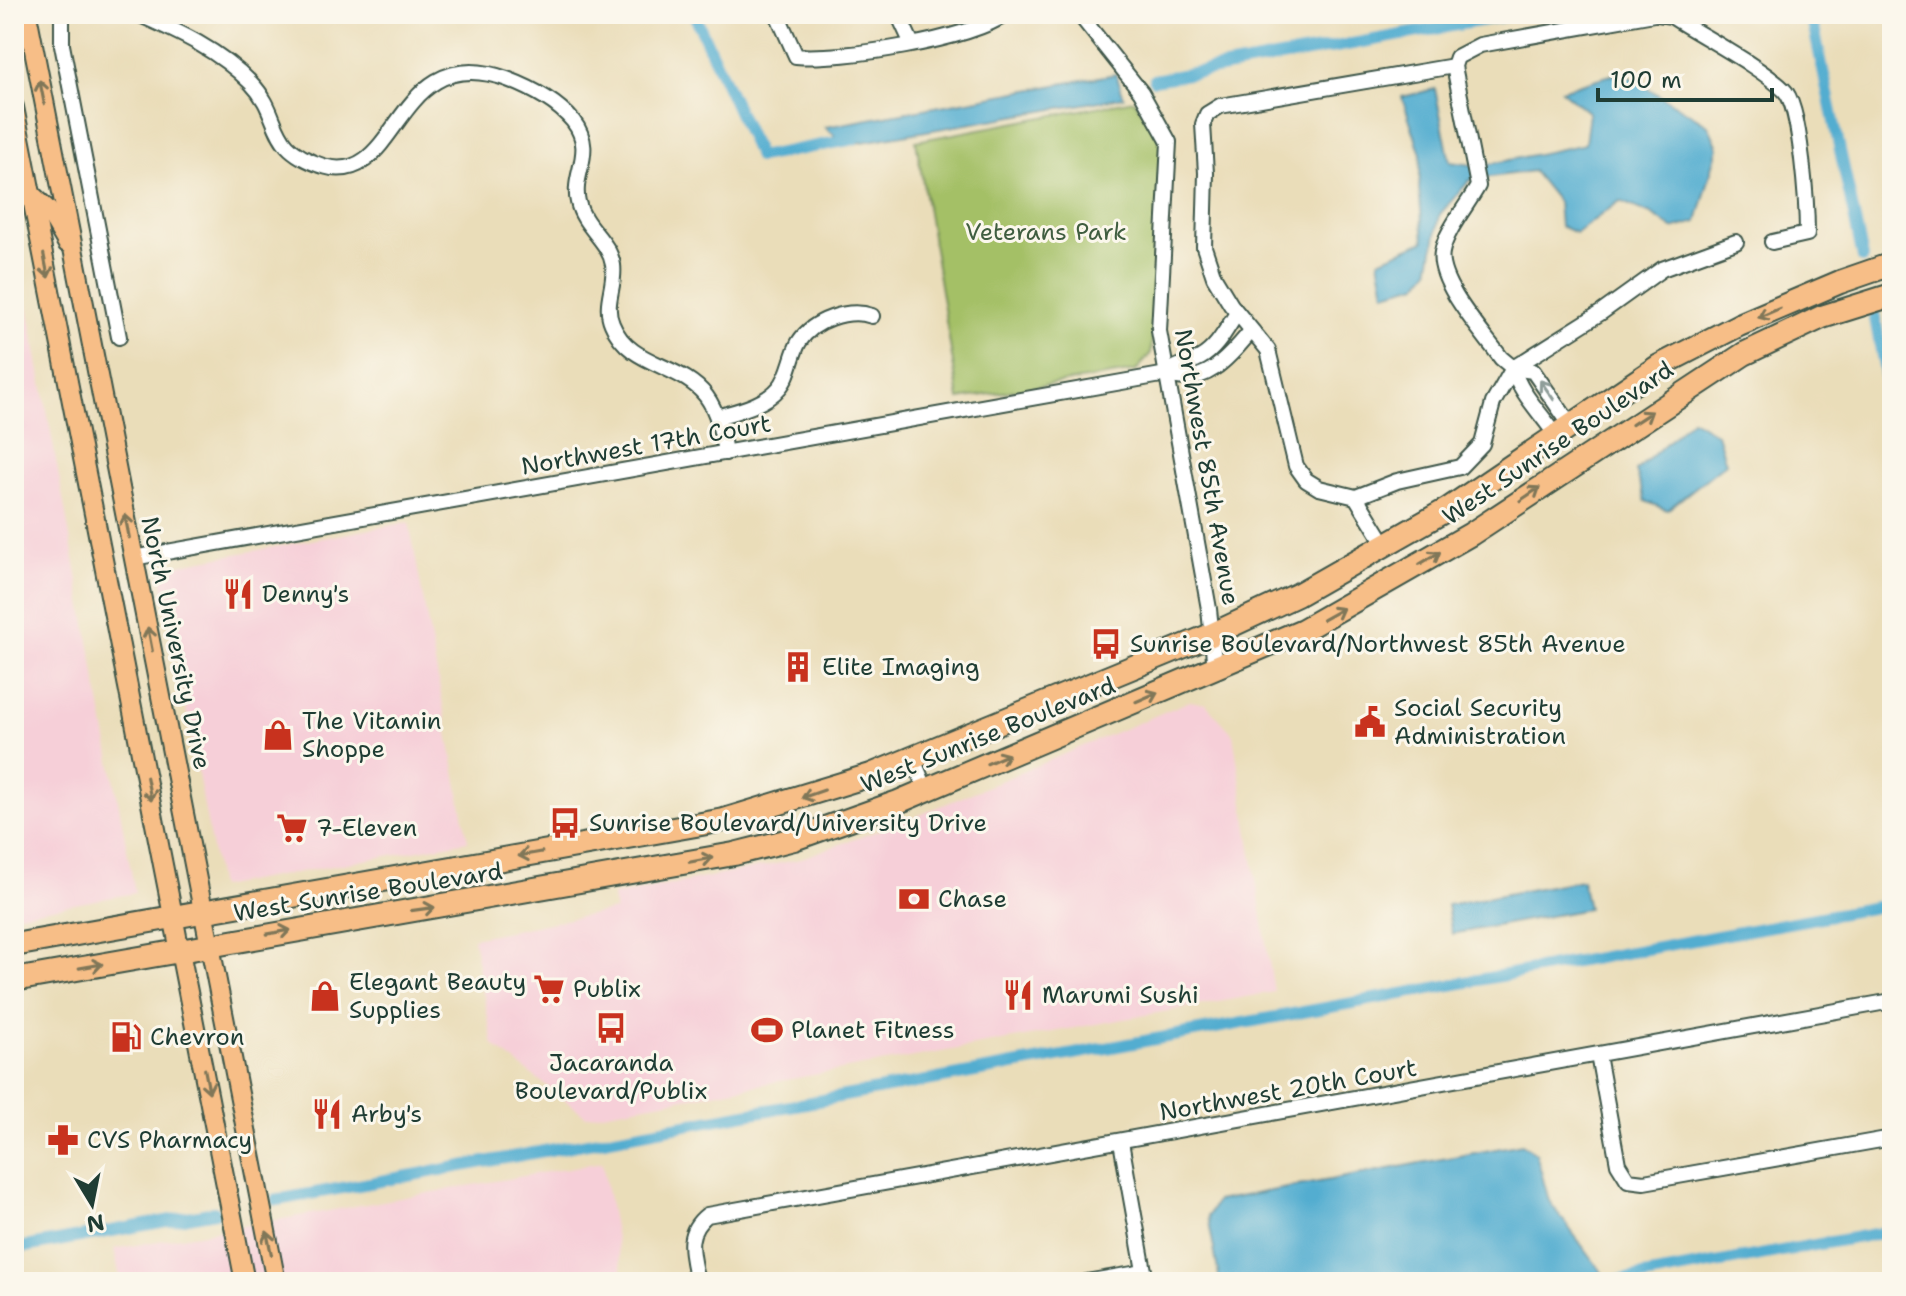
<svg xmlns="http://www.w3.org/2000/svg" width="1906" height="1296" font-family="'Shantell Sans',sans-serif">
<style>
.built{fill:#f6cfd8}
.green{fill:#a4c066;stroke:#627e4d;stroke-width:2}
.water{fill:#52add0;stroke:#387582;stroke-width:2}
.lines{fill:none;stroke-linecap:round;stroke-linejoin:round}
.canal{stroke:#52add0;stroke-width:12}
.minor-casing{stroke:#3d5548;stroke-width:18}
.major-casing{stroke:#3d5548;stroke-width:22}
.highway-casing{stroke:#3d5548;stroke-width:26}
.minor{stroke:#fff;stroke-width:14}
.major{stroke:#f7be87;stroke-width:18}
.highway{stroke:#f7be87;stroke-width:22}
.oneway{stroke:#807759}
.oneway2{stroke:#8f9e9a}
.labels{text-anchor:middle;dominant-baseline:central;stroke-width:6;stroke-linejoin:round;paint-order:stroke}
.park-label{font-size:24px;fill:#405e40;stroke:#fbf7ec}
.street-label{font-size:24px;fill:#1f3d34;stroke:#fbf7ec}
.poi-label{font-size:24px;fill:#1f3d34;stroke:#fbf7ec;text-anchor:start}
</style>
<rect width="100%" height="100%" fill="#fbf7ec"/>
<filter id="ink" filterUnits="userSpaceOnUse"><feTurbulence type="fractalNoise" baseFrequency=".0125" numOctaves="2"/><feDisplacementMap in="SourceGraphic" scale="16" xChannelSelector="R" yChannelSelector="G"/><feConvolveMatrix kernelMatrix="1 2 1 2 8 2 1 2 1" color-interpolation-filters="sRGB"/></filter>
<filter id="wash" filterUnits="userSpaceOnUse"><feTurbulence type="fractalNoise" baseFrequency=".006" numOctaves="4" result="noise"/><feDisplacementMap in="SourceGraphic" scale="32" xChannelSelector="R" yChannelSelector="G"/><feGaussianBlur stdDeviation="1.8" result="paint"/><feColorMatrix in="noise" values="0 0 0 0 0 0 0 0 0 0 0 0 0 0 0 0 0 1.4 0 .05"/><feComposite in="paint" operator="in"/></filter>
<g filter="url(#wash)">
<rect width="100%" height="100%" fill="#eaddb9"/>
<g class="built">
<polygon points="14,230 135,893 14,915"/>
<polygon points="409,522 468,841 219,887 160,568"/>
<polygon points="1190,701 1206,704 1233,734 1274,992 586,1116 493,1045 473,938 615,910 613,896 796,860 905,821"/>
<polygon points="602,1162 624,1282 121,1282 114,1249"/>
</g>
<polygon class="green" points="1134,100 1164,142 1165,166 1151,353 1136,371 959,399 916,141"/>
<g class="water">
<polygon points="1621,72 1708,125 1718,147 1697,222 1673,229 1651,214 1620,201 1576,233 1560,226 1558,202 1533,171 1470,180 1440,214 1429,270 1418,284 1385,293 1379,260 1424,241 1419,189 1421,154 1402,97 1435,89 1450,162 1481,166 1585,144 1589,113 1561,90"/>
<polygon points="1116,74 1124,97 845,145 825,127"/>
<polygon points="1692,419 1717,434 1726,463 1667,510 1645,501 1636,471"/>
<polygon points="1582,880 1588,909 1452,934 1447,905"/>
<polygon points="1522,1144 1536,1153 1549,1201 1609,1282 1220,1282 1208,1216 1217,1201"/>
</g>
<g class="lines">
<g class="canal">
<polyline points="694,14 759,157 854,139"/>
<polyline points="1811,14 1863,258"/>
<polyline points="1154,80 1517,14"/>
<polyline points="1874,313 1892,409"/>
<polyline points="277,1200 1892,904"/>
<polyline points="14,1249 215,1212"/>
<polyline points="1611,1282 1892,1231"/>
</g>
</g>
</g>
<g filter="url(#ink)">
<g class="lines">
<defs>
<g id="minor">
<polyline points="62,14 62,45 119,337"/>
<path d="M138 14C179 32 219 50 251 83 284 117 264 147 323 166 401 190 393 38 507 79 531 88 556 101 573 121 597 152 571 173 578 202 583 227 609 240 613 265 616 286 603 303 612 324 629 367 681 363 706 396 718 412 722 434 725 453"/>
<path d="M777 14 796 56C843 60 968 40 1006 14"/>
<polyline points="898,14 912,44"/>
<polyline points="1079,14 1141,92 1169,142 1159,331 1209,609 1215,669"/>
<path d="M1658 14 1671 16C1703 37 1758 65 1784 90 1801 105 1807 209 1807 234L1772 242"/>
<polyline points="1454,66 1220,106 1207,114 1203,124 1206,173 1204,247 1214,277 1231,305 1268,350 1296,466 1306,480 1319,488 1356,497 1397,481 1460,467 1482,444 1493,403 1513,368 1602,312 1662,269 1736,242"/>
<path d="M1513 368C1520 394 1542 414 1557 437"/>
<path d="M1167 374C1203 389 1230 357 1251 331"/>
<path d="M1167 374C1177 363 1188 365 1200 358 1217 349 1227 328 1237 313"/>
<path d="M717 417C737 411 765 405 779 388 790 376 791 356 799 342 813 320 848 308 872 316"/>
<path d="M1572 427 1533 371 1513 368 1501 358C1484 334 1436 282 1442 252 1446 230 1467 206 1478 186L1454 66 1457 57 1480 45 1654 14"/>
<polyline points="1356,497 1386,546"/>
<polyline points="133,558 1167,374"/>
<polyline points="913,759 926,790"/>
<polyline points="1598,1055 1618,1164 1628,1180 1644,1182 1892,1138"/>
<polyline points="1121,1142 1146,1282"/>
<path d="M697 1282C692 1255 683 1234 707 1215L1892 1001"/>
<polyline points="1086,1282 1144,1272"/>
</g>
<g id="major">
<polyline points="27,14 276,1282"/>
<polyline points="14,107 245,1282"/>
<polyline points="31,194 48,210 67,243"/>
</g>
<g id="highway">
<polyline points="14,945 724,820 871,775 1211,635 1297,595 1448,509 1659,366 1739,325 1840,282 1892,264"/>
<polyline points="14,980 734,854 794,839 898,802 1303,630 1471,534 1744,354 1822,317 1892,295"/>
</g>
</defs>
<use href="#minor" class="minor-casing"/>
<use href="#major" class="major-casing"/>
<use href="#highway" class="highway-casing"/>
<use href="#minor" class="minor"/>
<use href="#major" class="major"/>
<use href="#highway" class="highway"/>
</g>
<defs><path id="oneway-shaft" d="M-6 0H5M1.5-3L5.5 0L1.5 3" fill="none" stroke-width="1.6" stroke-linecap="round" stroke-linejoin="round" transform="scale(2)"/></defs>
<g class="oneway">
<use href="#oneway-shaft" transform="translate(42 92) rotate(-101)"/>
<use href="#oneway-shaft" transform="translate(46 266) rotate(79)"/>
<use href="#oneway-shaft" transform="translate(1769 313) rotate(157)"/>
<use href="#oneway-shaft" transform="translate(1642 418) rotate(-33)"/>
<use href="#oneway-shaft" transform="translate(1530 494) rotate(-34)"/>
<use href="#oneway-shaft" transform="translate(127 526) rotate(-101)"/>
<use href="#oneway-shaft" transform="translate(1430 558) rotate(-31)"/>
<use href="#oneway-shaft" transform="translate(1333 614) rotate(-29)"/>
<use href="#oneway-shaft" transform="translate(150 639) rotate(-101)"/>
<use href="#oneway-shaft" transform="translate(1147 697) rotate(-23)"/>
<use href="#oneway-shaft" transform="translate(998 759) rotate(-23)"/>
<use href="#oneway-shaft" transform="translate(149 789) rotate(79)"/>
<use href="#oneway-shaft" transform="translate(813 794) rotate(161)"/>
<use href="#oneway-shaft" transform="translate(530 854) rotate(170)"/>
<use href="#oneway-shaft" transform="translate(701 860) rotate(-11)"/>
<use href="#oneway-shaft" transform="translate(423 909) rotate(-8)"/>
<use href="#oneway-shaft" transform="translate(279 932) rotate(-10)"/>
<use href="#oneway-shaft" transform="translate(91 966) rotate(-10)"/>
<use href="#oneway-shaft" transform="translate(207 1081) rotate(79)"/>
<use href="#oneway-shaft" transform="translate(269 1243) rotate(-102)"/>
</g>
<use class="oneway2" href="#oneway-shaft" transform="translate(1547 390) rotate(-125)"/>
</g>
<defs>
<symbol id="restaurant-bare" viewBox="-9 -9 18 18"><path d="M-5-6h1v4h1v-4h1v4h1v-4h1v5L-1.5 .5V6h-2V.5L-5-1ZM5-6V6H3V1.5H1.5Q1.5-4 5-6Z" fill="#c8321e" stroke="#fbf7ec" stroke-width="2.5" paint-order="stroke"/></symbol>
<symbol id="bus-bare" viewBox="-9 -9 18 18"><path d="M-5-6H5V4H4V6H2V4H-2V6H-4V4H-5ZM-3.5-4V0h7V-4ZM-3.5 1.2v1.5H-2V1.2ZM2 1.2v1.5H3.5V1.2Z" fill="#c8321e" stroke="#fbf7ec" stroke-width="2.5" paint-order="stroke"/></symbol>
<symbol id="building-bare" viewBox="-9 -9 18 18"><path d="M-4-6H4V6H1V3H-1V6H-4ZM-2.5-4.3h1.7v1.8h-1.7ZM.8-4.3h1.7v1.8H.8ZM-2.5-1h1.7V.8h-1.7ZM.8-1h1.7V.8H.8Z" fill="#c8321e" stroke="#fbf7ec" stroke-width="2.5" paint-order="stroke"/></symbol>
<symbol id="civic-bare" viewBox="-9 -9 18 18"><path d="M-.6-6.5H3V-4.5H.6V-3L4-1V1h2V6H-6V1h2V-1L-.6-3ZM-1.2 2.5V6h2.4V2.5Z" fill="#c8321e" stroke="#fbf7ec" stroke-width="2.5" paint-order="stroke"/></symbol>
<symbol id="shop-bare" viewBox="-9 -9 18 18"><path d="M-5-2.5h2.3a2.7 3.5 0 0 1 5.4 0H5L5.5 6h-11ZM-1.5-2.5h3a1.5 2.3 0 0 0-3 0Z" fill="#c8321e" stroke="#fbf7ec" stroke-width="2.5" paint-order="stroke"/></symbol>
<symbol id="supermarket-bare" viewBox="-9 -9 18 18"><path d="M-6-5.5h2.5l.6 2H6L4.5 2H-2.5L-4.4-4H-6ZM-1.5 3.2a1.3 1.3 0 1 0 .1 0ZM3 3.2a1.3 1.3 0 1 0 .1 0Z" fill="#c8321e" stroke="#fbf7ec" stroke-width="2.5" paint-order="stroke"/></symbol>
<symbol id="bank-bare" viewBox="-9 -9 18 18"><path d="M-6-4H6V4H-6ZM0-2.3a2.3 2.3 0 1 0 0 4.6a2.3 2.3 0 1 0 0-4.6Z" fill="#c8321e" stroke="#fbf7ec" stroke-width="2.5" paint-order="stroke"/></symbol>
<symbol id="stadium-bare" viewBox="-9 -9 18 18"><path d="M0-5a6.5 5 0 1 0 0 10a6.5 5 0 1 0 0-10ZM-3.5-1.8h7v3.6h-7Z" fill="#c8321e" stroke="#fbf7ec" stroke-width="2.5" paint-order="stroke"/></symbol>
<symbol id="fuel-bare" viewBox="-9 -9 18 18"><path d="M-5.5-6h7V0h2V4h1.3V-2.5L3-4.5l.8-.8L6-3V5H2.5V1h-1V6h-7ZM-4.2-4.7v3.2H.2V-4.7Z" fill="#c8321e" stroke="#fbf7ec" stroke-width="2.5" paint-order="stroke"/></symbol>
<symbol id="pharmacy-bare" viewBox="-9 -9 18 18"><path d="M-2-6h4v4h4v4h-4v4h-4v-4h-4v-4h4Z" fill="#c8321e" stroke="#fbf7ec" stroke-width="2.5" paint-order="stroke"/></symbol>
</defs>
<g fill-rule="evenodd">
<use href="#restaurant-bare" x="216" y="572" width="44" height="44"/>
<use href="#bus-bare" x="1084" y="622" width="44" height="44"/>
<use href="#building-bare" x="776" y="645" width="44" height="44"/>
<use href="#civic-bare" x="1348" y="700" width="44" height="44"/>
<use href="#shop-bare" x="256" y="713" width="44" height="44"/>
<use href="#bus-bare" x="543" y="801" width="44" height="44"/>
<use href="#supermarket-bare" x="270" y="806" width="44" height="44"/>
<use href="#bank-bare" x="892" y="877" width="44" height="44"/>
<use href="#supermarket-bare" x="527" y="967" width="44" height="44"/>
<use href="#restaurant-bare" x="996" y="973" width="44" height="44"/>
<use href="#shop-bare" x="303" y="974" width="44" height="44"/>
<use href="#bus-bare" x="589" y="1006" width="44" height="44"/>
<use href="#stadium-bare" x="745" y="1008" width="44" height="44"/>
<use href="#fuel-bare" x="104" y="1015" width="44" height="44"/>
<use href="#restaurant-bare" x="305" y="1092" width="44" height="44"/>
<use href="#pharmacy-bare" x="41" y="1118" width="44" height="44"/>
</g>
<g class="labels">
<g class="park-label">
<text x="1046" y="232">Veterans Park</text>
</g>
<g class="street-label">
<text transform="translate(1558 443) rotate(-34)">West Sunrise Boulevard</text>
<text transform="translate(646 445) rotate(-10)">Northwest 17th Court</text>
<text transform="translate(1207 467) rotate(80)">Northwest 85th Avenue</text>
<text transform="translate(176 643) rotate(78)">North University Drive</text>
<text transform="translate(988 735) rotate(-22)">West Sunrise Boulevard</text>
<text transform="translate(368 892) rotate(-9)">West Sunrise Boulevard</text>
<text transform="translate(1288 1090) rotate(-10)">Northwest 20th Court</text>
</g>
<g class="poi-label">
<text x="262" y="594">Denny's</text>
<text x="1130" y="644">Sunrise Boulevard/Northwest 85th Avenue</text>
<text x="822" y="667">Elite Imaging</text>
<text x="1394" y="708">Social Security<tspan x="1394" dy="28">Administration</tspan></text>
<text x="302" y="721">The Vitamin<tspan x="302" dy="28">Shoppe</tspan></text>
<text x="589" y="823">Sunrise Boulevard/University Drive</text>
<text x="316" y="828">7-Eleven</text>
<text x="938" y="899">Chase</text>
<text x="349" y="982">Elegant Beauty<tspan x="349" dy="28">Supplies</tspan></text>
<text x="573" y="989">Publix</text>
<text x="1042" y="995">Marumi Sushi</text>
<text x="791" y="1030">Planet Fitness</text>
<text x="150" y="1037">Chevron</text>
<text x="611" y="1063" text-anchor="middle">Jacaranda<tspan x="611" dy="28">Boulevard/Publix</tspan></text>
<text x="351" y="1114">Arby's</text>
<text x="87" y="1140">CVS Pharmacy</text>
</g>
</g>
<rect width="1906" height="1296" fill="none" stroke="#fbf7ec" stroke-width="48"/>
<g transform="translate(92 1204) rotate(170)" stroke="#fbf7ec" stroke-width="6" paint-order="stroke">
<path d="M0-6L14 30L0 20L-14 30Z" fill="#1f3d34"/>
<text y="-12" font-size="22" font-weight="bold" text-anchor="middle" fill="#1f3d34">N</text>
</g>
<path d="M1598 88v12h174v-12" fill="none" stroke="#1f3d34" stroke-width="4"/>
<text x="1610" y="88" font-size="24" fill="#1f3d34" stroke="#fbf7ec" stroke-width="6" paint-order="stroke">100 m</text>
</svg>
